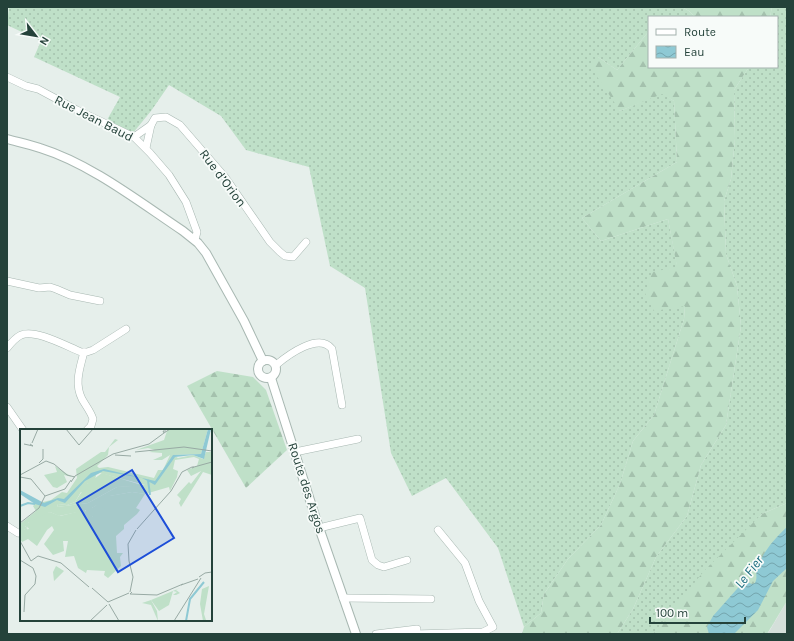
<svg xmlns="http://www.w3.org/2000/svg" width="794" height="641" font-family="Karla,sans-serif">
<style>
.built{fill:#d4dfda}
.grass{fill:url(#grass-dots)}
.forest{fill:url(#forest-firs)}
.water{fill:url(#water-waves)}
.lines{fill:none;stroke-linecap:round;stroke-linejoin:round}
.minor-casing{stroke:#a8b8b2;stroke-width:8}
.tertiary-casing{stroke:#a8b8b2;stroke-width:10}
.minor{stroke:#fff;stroke-width:7}
.tertiary{stroke:#fff;stroke-width:8}
.labels{text-anchor:middle;dominant-baseline:central;stroke-width:3.5;stroke-linejoin:round;paint-order:stroke}
.street-label{font-size:13px;fill:#24423a;stroke:#f7fbf9}
.water-label{font-size:14px;font-style:italic;fill:#1c6f80;stroke:#f7fbf9}
.inset-river{fill:none;stroke:#8ec9d4;stroke-width:2}
.inset-road{fill:none;stroke:#98aaa4;stroke-width:1}
.view{fill:#1d4ed8;fill-opacity:0.15;stroke:#1d4ed8;stroke-width:2}
.inset-edge{fill:none;stroke:#24423a;stroke-width:2}
</style>
<defs>
<pattern id="grass-dots" width="8" height="8" patternUnits="userSpaceOnUse"><rect width="8" height="8" fill="#bfe0c8"/><path d="M2 2h.1M6 6h.1" fill="none" stroke="#a4c1ad" stroke-width="1.8" stroke-linecap="round"/></pattern>
<pattern id="forest-firs" width="22" height="20" patternUnits="userSpaceOnUse"><rect width="22" height="20" fill="#bfe0c8"/><path d="M5 1l3.5 6h-7zM16 11l3.5 6h-7z" fill="#a4c1ad"/></pattern>
<pattern id="water-waves" width="16" height="10" patternUnits="userSpaceOnUse"><rect width="16" height="10" fill="#8ec9d4"/><path d="M0 5q4-4 8 0t8 0" fill="none" stroke="#74a5ad"/></pattern>
</defs>
<rect width="100%" height="100%" fill="#e6efeb"/>
<polygon class="built" points="787,601 787,634 767,634 770,630"/>
<g class="grass">
<polygon points="9,7 682,7 689,11 695,17 649,17 649,31 617,70 598,57 620,111 662,93 674,101 677,162 582,218 601,241 668,219 685,306 684,319 654,415 633,441 620,484 601,525 568,559 544,594 541,613 524,627 498,548 446,478 412,496 391,453 365,288 330,266 309,167 246,150 221,116 169,85 151,111 133,133 107,120 120,97 34,57 41,41 7,25"/>
<polygon points="772,7 787,7 787,503 762,514 653,634 617,634 633,609 656,557 687,516 701,465 726,425 741,326 737,286 726,254 724,201 731,179 735,139 734,90 749,67 777,67 777,17 770,17"/>
</g>
<g class="forest">
<polygon points="682,7 772,7 770,17 695,17 689,11"/>
<polygon points="649,31 649,67 749,67 734,90 735,139 731,179 724,201 726,254 737,286 741,326 726,425 701,465 687,516 656,557 633,609 617,634 522,634 524,627 541,613 544,594 568,559 601,525 620,484 633,441 654,415 684,319 685,306 654,311 645,293 652,272 677,267 668,219 601,241 582,218 677,162 674,101 662,94 620,111 590,66 598,57 617,70"/>
<polygon points="217,371 253,377 266,390 287,450 246,488 187,386"/>
<polygon points="787,503 787,601 767,634 653,634 704,571 762,514"/>
</g>
<path class="water" d="M787 527V568L773 581 758 610 734 634H709L707 627 713 616 744 581 752 584 755 583C758 577 755 573 757 568 763 552 775 538 787 527Z"/>
<g class="lines">
<defs>
<g id="minor">
<polyline points="7,77 26,86 38,89 77,110 134,137 150,153 169,175 186,202 197,232 195,240"/>
<polyline points="134,137 151,125"/>
<polyline points="146,148 151,125 155,118 166,117 180,125 225,177 270,242 280,252 285,256 293,257 306,242"/>
<polyline points="7,281 39,288 50,287 56,289 70,295 100,301"/>
<path d="M7 348C11 343 15 338 21 335 36 329 66 346 81 352H87L93 350 126 329"/>
<path d="M84 352C80 368 74 383 82 399 86 406 91 412 93 419L91 426 87 430"/>
<path d="M276 365C288 355 319 332 332 349L342 405"/>
<polyline points="7,407 23,430"/>
<polyline points="295,452 358,439"/>
<polyline points="7,526 18,533"/>
<polyline points="319,528 360,518 372,560 378,565 384,567 407,560"/>
<polyline points="343,598 431,599"/>
<polyline points="376,634 417,629"/>
<polyline points="414,634 483,632 493,627 479,601 465,563 438,530"/>
</g>
<g id="tertiary">
<path d="M7 139C18 142 29 144 40 148 91 164 138 201 183 231L198 243 206 253 244 321 263 361"/>
<circle cx="267" cy="369" r="9"/>
<polyline points="271,378 316,519 356,634"/>
</g>
</defs>
<use href="#minor" class="minor-casing"/>
<use href="#tertiary" class="tertiary-casing"/>
<use href="#minor" class="minor"/>
<use href="#tertiary" class="tertiary"/>
</g>
<g class="labels">
<g class="street-label">
<text transform="translate(94 118) rotate(27)">Rue Jean Baud</text>
<text transform="translate(223 178) rotate(53)">Rue d’Orion</text>
<text transform="translate(307 488) rotate(72)">Route des Argos</text>
</g>
<g class="water-label">
<text transform="translate(749 572) rotate(-52)">Le Fier</text>
</g>
</g>
<g transform="translate(20 429)">
<rect width="192" height="192" fill="#e6efeb"/>
<path d="M35 37 52 48 44 46 47 53 37 59 33 58 24 46 37 43ZM82 44 125 57 97 58 68 74 37 78 38 75 47 76 55 73 67 55ZM112 63 125 65 116 79 120 81 117 85 104 96V100L96 107 97 124H103L100 128 101 137 88 149 84 146 85 142 67 141 66 144 58 139 54 127 45 128 48 112H43L44 122 33 126 24 115 34 101 32 97 27 101 17 117 8 110 2 113 0 110V97H5L7 99 4 101 9 100 6 96 16 87 30 83 40 87 64 81 73 88 72 79 89 67ZM36 137 44 142 34 152 33 143ZM189 157 184 185 186 191 183 192 180 175 182 160ZM160 159 156 161 160 164 156 166H153L157 163 153 162 149 176 139 182 131 171Z" fill="#bfe0c8"/>
<path d="M150 0H188L181 25 153 26 158 29 173 26 183 30 186 23H192V46L183 43 161 78 159 74 161 70 157 66 169 53 171 55 181 42 171 47 167 41 177 37 179 30 174 28 155 31 153 40 158 42 157 48 150 62 149 58 125 65 112 63 90 67V72L86 70 82 73 88 78 87 81 77 76 72 79 75 83 73 88 66 85V81L61 86 58 83 39 87 30 83 8 94 7 102 4 101 7 99 5 97 1 100 0 95 16 82 13 77 15 75 31 71 42 63 47 64 57 49 56 40 81 23H85L95 10 98 11 89 18 88 26 77 37 79 39 88 38 134 49 138 41H143L150 26 142 31H133L142 27V24L129 23 135 21 128 19 116 21 144 11 147 2ZM80 44 125 56 97 58 68 74 37 78 38 75 47 76 55 73 61 63H67V55L75 52 76 46ZM131 171 137 182 138 192 131 176 122 174Z" fill="#bfe0c8" fill-rule="evenodd"/>
<path d="M188 0H191L184 30 173 26 155 28 135 56 122 49 83 42 65 52 45 74 37 71 25 78 15 75 0 65V61L24 74 38 69 44 70 71 44 84 40 135 52 153 26 181 25Z" fill="#8ec9d4"/>
<path class="inset-river" d="M128 51 130 66M0 77 8 74 15 75M166 192 170 170 184 153"/>
<path class="inset-road" d="M46 0 59 16 73 0M146 2H143L144 4 150 0M12 14 18 0M4 15 13 17 10 15M115 23 164 18 192 22M95 26 111 27M19 34 23 30V20M174 38 192 33M0 46 26 32 34 35 47 46 55 48M0 48 11 50 25 67M51 53 55 47 93 25 129 15 144 4M0 94 19 79 25 67 45 60 51 51M117 100 151 62 162 43 172 38H174L172 39M0 112 11 132 18 127 41 134 69 158M0 131 13 139 16 147 15 155 5 166 4 183M179 148 185 144 192 143M161 156 178 150M72 159 88 173M110 163 113 148 109 132 108 115 116 101M112 163 110 165 137 166 163 155M88 173 109 164M89 175 99 192M70 192 87 176M154 192 181 149"/>
<path class="view" d="M112 41 154 109 98 143 57 74Z"/>
<rect width="192" height="192" class="inset-edge"/>
</g>
<rect width="794" height="641" fill="none" stroke="#24423a" stroke-width="16"/>
<rect x="648" y="16" width="130" height="52" fill="#f7fbf9" stroke="#a3b1ad"/>
<rect x="656" y="29" width="20" height="6" fill="#ffffff" stroke="#a3b1ad"/>
<text x="684" y="36" font-size="12" fill="#24423a">Route</text>
<rect x="656" y="46" width="20" height="12" fill="url(#water-waves)" stroke="#a3b1ad"/>
<text x="684" y="56" font-size="12" fill="#24423a">Eau</text>
<g transform="translate(36 36) rotate(121)" stroke="#f7fbf9" stroke-width="3" paint-order="stroke">
<path d="M0-3L7 15L0 10L-7 15Z" fill="#24423a"/>
<text y="-6" font-size="11" font-weight="bold" text-anchor="middle" fill="#24423a">N</text>
</g>
<path d="M650 617v6h95v-6" fill="none" stroke="#24423a" stroke-width="2"/>
<text x="656" y="617" font-size="12" fill="#24423a" stroke="#f7fbf9" stroke-width="3" paint-order="stroke">100 m</text>
</svg>
